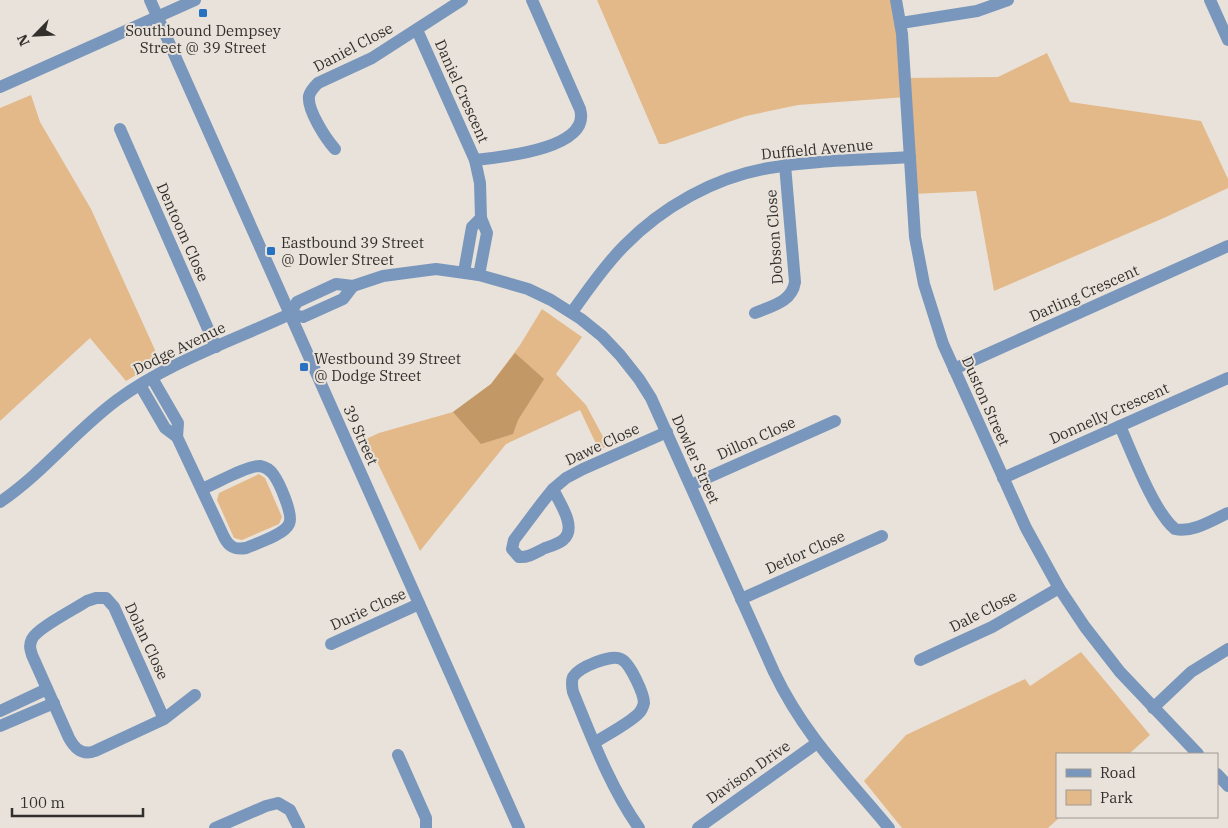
<svg xmlns="http://www.w3.org/2000/svg" width="1228" height="828" font-family="'IBM Plex Serif',serif">
<style>
.green{fill:#e3b989}
.forest{fill:#c29867}
.lines{fill:none;stroke-linecap:round;stroke-linejoin:round}
.minor{stroke:#7997bc;stroke-width:12}
.poi-dot{fill:#2672c1;stroke:#e9e2da;stroke-width:2}
.labels{text-anchor:middle;dominant-baseline:central;stroke-width:4;stroke-linejoin:round;paint-order:stroke}
.poi-label{font-size:15px;fill:#322f2c;stroke:#e9e2da;text-anchor:start}
.street-label{font-size:15px;fill:#322f2c;stroke:#e9e2da}
</style>
<rect width="100%" height="100%" fill="#e9e2da"/>
<g class="green">
<polygon points="597,0 896,0 905,78 998,77 1047,53 1070,102 1201,121 1228,179 1228,188 1166,217 994,291 976,191 912,194 906,97 798,105 746,116 665,144 659,144"/>
<polygon points="31,95 40,122 91,209 160,361 126,381 90,338 0,421 0,108"/>
<polygon points="542,309 582,337 556,374 586,405 608,446 599,450 580,410 506,444 420,551 366,439 379,433 453,412 491,384 520,345"/>
<polygon points="259,474 265,478 282,517 279,524 242,540 234,538 217,500 219,493"/>
<polygon points="1081,652 1150,735 1129,754 1057,754 1057,817 1060,817 1048,828 902,828 864,781 906,735 1025,679 1030,686"/>
</g>
<polygon class="forest" points="515,353 544,379 518,420 513,434 481,444 453,412 491,384"/>
<g class="lines">
<g class="minor">
<polyline points="150,0 519,828"/>
<polyline points="896,0 902,34 915,237 924,284 943,344 1026,528 1059,588 1085,627 1120,672 1198,754"/>
<polyline points="1210,0 1228,40"/>
<polyline points="901,23 977,11 1008,0"/>
<polyline points="417,30 475,160 480,183 481,218 487,233 479,275"/>
<polyline points="0,87 195,0"/>
<polyline points="120,129 216,347"/>
<path d="M335 149C326 139 307 110 309 96 310 91 314 87 318 83L372 58 462 0"/>
<path d="M475 160C501 157 592 149 580 109L532 0"/>
<polyline points="464,272 472,227 481,218"/>
<path d="M572 312C588 290 604 266 624 246 662 207 715 177 769 168 815 160 863 160 910 157"/>
<path d="M755 313C772 306 792 302 795 282L785 165"/>
<path d="M290 314 297 302 336 284 353 286 383 276 436 269 479 275 528 289 551 300 581 319 602 336 620 355 639 379 651 398 774 672C804 735 845 775 889 828"/>
<polyline points="290,314 303,317 343,299 353,286"/>
<polyline points="954,369 1228,246"/>
<polyline points="152,378 178,423 177,437"/>
<path d="M140 385 165 428 177 437 224 537C229 547 235 550 246 548 257 543 284 535 289 524 294 515 279 482 273 474 270 470 265 467 260 466 248 465 215 484 202 489"/>
<path d="M1120 426C1132 453 1154 512 1175 529 1193 533 1212 520 1228 513"/>
<polyline points="1003,478 1228,378"/>
<polyline points="691,485 835,421"/>
<path d="M553 489C559 502 578 528 563 540 558 544 551 546 545 548 537 552 528 558 519 557L512 549 514 540 541 504 553 489 566 478 583 469 667 432"/>
<path d="M0 502C43 473 75 431 117 400 169 362 232 341 290 314"/>
<polyline points="741,599 882,536"/>
<polyline points="331,644 419,604"/>
<polyline points="920,660 992,627 1059,588"/>
<polyline points="1153,708 1191,672 1228,649"/>
<polyline points="0,711 47,689"/>
<path d="M164 719 114 607 106 598H96L87 601C75 609 37 628 32 639 29 645 30 649 32 655L69 738C75 749 82 756 95 751L164 719 195 695"/>
<polyline points="0,726 54,703"/>
<path d="M594 743C606 735 630 723 639 713 642 710 643 707 644 703 644 694 630 663 621 659 611 654 579 667 573 677 571 682 572 687 573 692 592 738 610 787 639 828"/>
<polyline points="398,755 426,818 426,828"/>
<polyline points="1217,774 1228,786"/>
<polyline points="215,828 266,806 278,803 290,810 299,828"/>
<polyline points="698,828 817,743"/>
</g>
</g>
<g class="poi-dot">
<rect x="198" y="8" width="10" height="10" rx="2.5"/>
<rect x="266" y="246" width="10" height="10" rx="2.5"/>
<rect x="299" y="362" width="10" height="10" rx="2.5"/>
</g>
<g class="labels">
<g class="poi-label">
<text x="203" y="30" text-anchor="middle">Southbound Dempsey<tspan x="203" dy="17">Street @ 39 Street</tspan></text>
<text x="281" y="242">Eastbound 39 Street<tspan x="281" dy="17">@ Dowler Street</tspan></text>
<text x="314" y="358">Westbound 39 Street<tspan x="314" dy="17">@ Dodge Street</tspan></text>
</g>
<g class="street-label">
<text transform="translate(353 47) rotate(-28)">Daniel Close</text>
<text transform="translate(462 91) rotate(66)">Daniel Crescent</text>
<text transform="translate(817 149) rotate(-5)">Duffield Avenue</text>
<text transform="translate(183 232) rotate(66)">Dentoom Close</text>
<text transform="translate(774 237) rotate(-94)">Dobson Close</text>
<text transform="translate(1084 293) rotate(-24)">Darling Crescent</text>
<text transform="translate(179 348) rotate(-26)">Dodge Avenue</text>
<text transform="translate(986 401) rotate(66)">Duston Street</text>
<text transform="translate(1109 413) rotate(-24)">Donnelly Crescent</text>
<text transform="translate(361 435) rotate(66)">39 Street</text>
<text transform="translate(756 438) rotate(-24)">Dillon Close</text>
<text transform="translate(602 444) rotate(-25)">Dawe Close</text>
<text transform="translate(696 459) rotate(66)">Dowler Street</text>
<text transform="translate(805 552) rotate(-24)">Detlor Close</text>
<text transform="translate(368 609) rotate(-24)">Durie Close</text>
<text transform="translate(983 611) rotate(-27)">Dale Close</text>
<text transform="translate(147 641) rotate(65)">Dolan Close</text>
<text transform="translate(748 772) rotate(-35)">Davison Drive</text>
</g>
</g>
<rect x="1056" y="753" width="162" height="65" fill="#e9e2da" stroke="#a09a94"/>
<rect x="1066" y="769" width="25" height="8" fill="#7997bc" stroke="#a09a94"/>
<text x="1100" y="778" font-size="15" fill="#322f2c">Road</text>
<rect x="1066" y="790" width="25" height="15" fill="#e3b989" stroke="#a09a94"/>
<text x="1100" y="803" font-size="15" fill="#322f2c">Park</text>
<g transform="translate(35 35) rotate(246)" stroke="#e9e2da" stroke-width="4" paint-order="stroke">
<path d="M0-4L9 19L0 12L-9 19Z" fill="#322f2c"/>
<text y="-8" font-size="14" font-weight="bold" text-anchor="middle" fill="#322f2c">N</text>
</g>
<path d="M12 808v8h131v-8" fill="none" stroke="#322f2c" stroke-width="2.5"/>
<text x="20" y="808" font-size="15" fill="#322f2c" stroke="#e9e2da" stroke-width="4" paint-order="stroke">100 m</text>
</svg>
